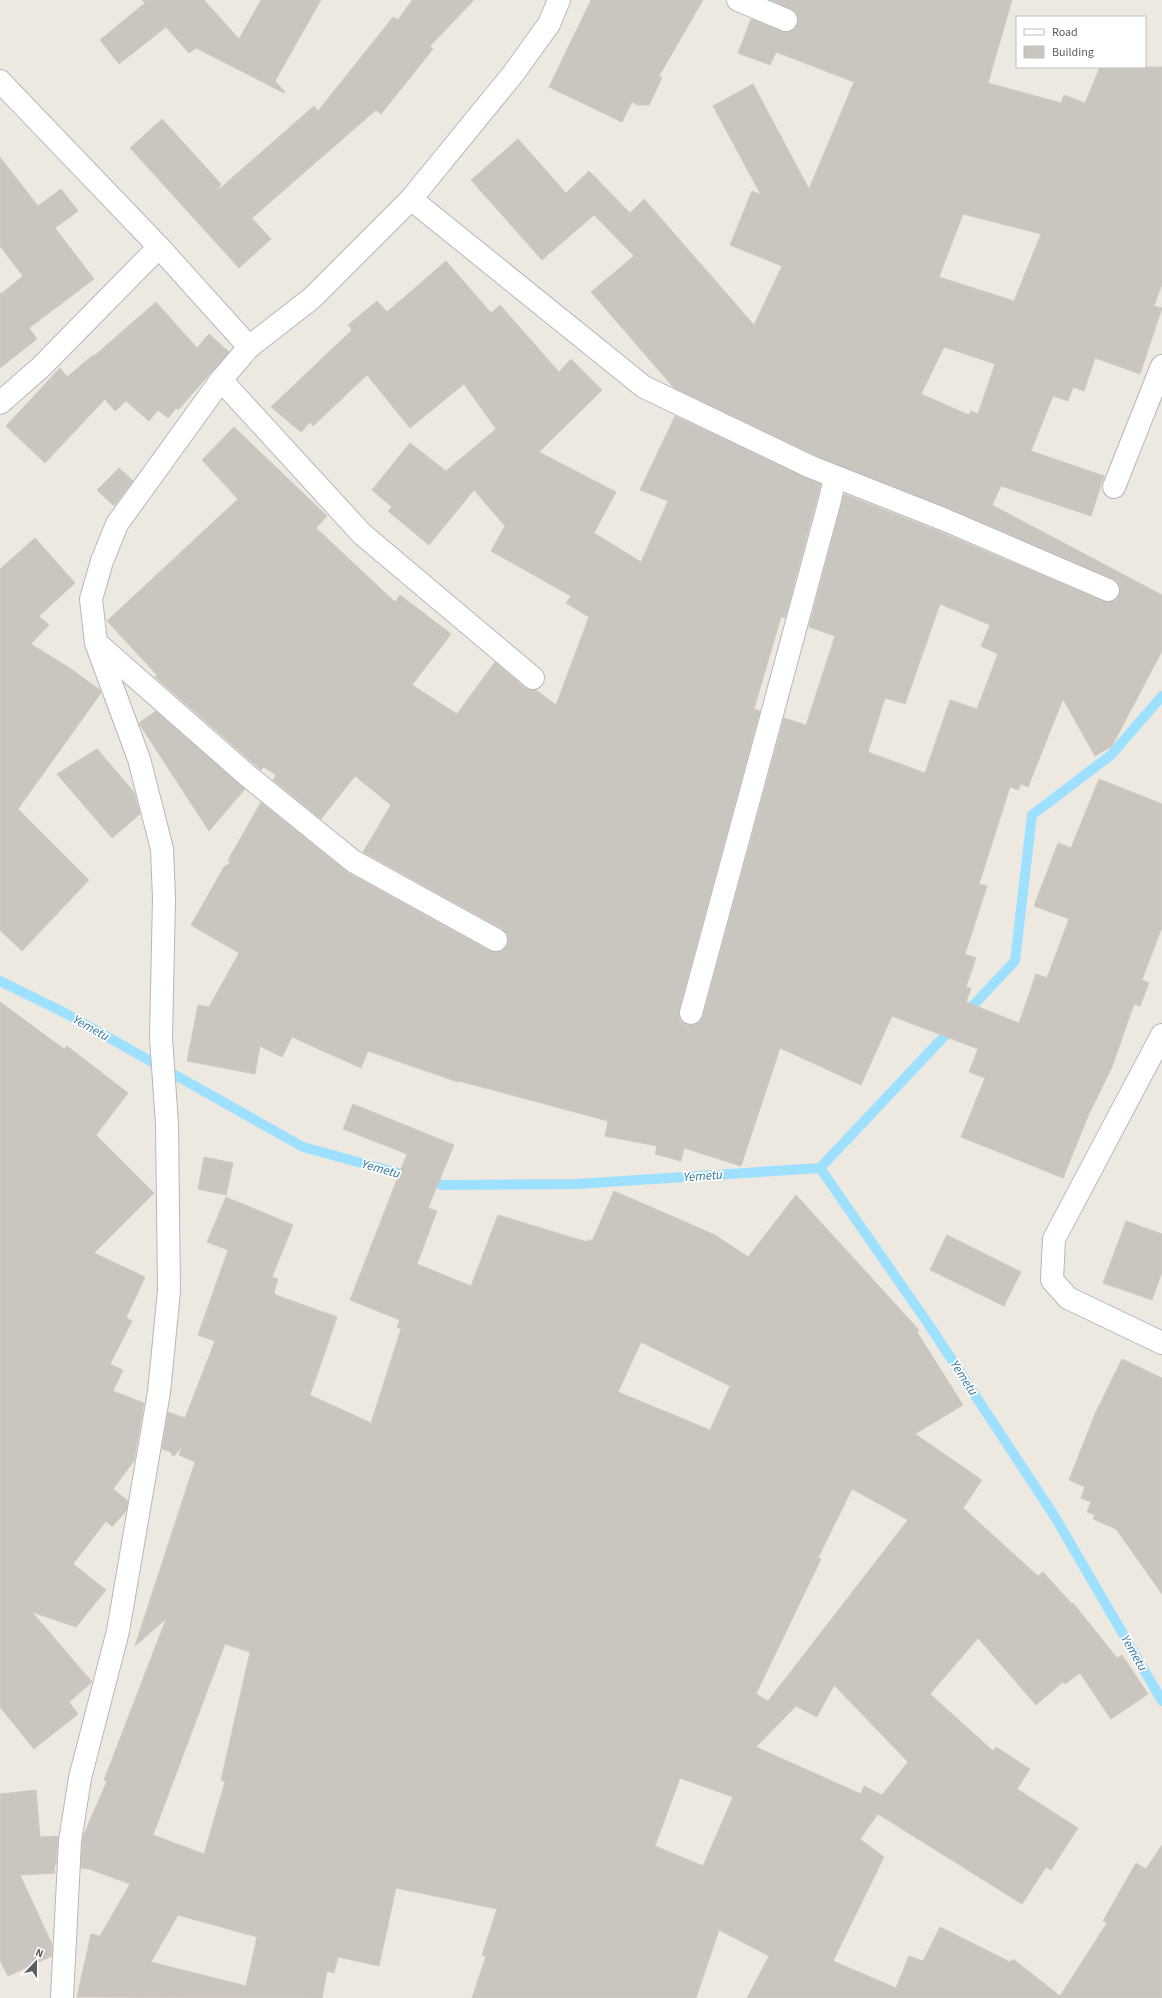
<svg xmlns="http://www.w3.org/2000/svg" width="1162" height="1998" font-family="'Source Sans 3',sans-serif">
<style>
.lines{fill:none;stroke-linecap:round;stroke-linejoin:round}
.stream{stroke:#9ee0ff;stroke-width:10}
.building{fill:#cac5bf;stroke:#d2cabe;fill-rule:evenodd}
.minor-casing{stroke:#b3b8bc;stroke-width:24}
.minor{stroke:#fff;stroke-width:22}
.labels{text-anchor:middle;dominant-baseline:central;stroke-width:3.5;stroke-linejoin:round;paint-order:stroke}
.water-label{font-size:13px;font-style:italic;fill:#3377a3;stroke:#fff}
</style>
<rect width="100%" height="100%" fill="#ede9e0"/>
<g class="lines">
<g class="stream">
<polyline points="0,981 65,1013 303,1147 442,1185 577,1184 820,1168 927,1322 1055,1517 1162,1701"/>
<polyline points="964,1015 1015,961 1032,815 1111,755 1162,696"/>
<polyline points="820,1168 953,1027"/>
</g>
</g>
<g class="building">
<polygon points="142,0 204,0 239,39 261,0 321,0 275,81 285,92 284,93 196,48 189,53 166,27 119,64 100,40 145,3"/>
<polygon points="412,0 474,0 430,46 433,49 381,114 376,110 252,218 271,239 239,268 130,148 162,119 221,184 217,191 314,106 318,111 393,17 398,20"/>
<polygon points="591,0 703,0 659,76 662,78 649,105 638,105 632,102 622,122 549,87"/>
<path d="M770 0H1012L988 83 1061 103 1064 95 1085 103 1100 67H1162V284L1154 306 1162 308 1140 374 1095 358 1084 391 1073 387 1068 401 1053 396 1031 451 1104 476 1091 516 1001 486 992 505 1162 595V651L1112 746 1095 756 1063 699 1028 787 1021 784 1018 790 1010 787 979 884 987 886 965 954 976 958 966 987 971 988 966 1002 1019 1023 1036 974 1047 978 1069 919 1034 906 1058 843 1071 848 1099 779 1162 804V927L1142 980 1149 983 1140 1006 1134 1004 1112 1067 1088 1116 1063 1178 961 1137 985 1078 969 1072 978 1049 892 1016 861 1085 780 1048 741 1166 684 1148 681 1161 655 1154 657 1146 605 1136 608 1121 459 1081 458 1082 368 1051 361 1068 292 1037 282 1057 260 1046 255 1074 187 1061 198 1005 209 1007 239 953 191 925 224 867 230 863 228 860 261 802 347 872 490 951 496 952 502 951 507 946 508 939 507 934 502 929 363 852 391 805 355 776 321 819 273 780 276 775 264 767 261 770 155 677 157 675 107 621 238 499 202 460 234 427 327 516 316 528 395 602 400 595 451 634 412 685 457 714 495 662 525 688 536 690 556 705 589 617 566 603 571 596 491 551 505 526 474 490 429 545 388 511 392 507 372 490 410 443 446 471 496 429 464 384 410 428 367 375 313 426 310 422 301 432 271 407 352 330 348 325 377 301 387 312 446 261 491 313 500 305 559 372 571 359 602 390 539 452 616 492 594 533 641 562 668 501 640 490 675 416 821 484 785 618 781 617 754 709 760 711 679 1010V1017L682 1022 687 1025H695L700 1022 703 1016 784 718 806 725 835 636 809 627 844 494 938 531 1103 601 1110 602 1116 600 1119 595 1120 588 1118 582 1113 579 948 508 816 456 674 388 591 292 634 256 594 215 542 260 471 180 518 139 566 193 589 171 630 213 644 199 754 325 782 266 730 245 752 191 761 195 713 106 753 84 809 189 854 82 776 52 770 65 738 53 751 19 787 32 793 30 797 25 798 19 796 12ZM963 214 1041 234 1014 301 939 277ZM944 347 995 364 978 414 971 411 969 415 921 394ZM940 604 990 625 981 646 998 654 977 709 950 700 925 773 868 752 885 698 905 704Z"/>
<polygon points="0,157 38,206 61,189 78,211 55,228 94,279 29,328 37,339 0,368 0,292 1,294 23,276 0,246"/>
<polygon points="156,302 197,348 209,334 229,352 178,410 176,408 168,418 158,410 149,421 126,401 115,411 105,399 45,463 6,426 60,368 67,377 93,355 94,356"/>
<polygon points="119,468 133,481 114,506 97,490"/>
<polygon points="35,538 75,583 39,616 49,625 31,644 71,669 100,690 101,693 18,809 89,880 22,951 0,930 0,569"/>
<polygon points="156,711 245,789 209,831 140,725 139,723"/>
<polygon points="97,749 134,792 140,814 112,838 57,774"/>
<polygon points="0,1002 64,1049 67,1046 128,1093 96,1135 154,1193 94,1253 145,1277 126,1318 132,1321 110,1364 123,1370 113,1391 144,1403 134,1461 113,1489 128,1501 126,1511 112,1527 106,1521 73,1564 106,1590 76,1627 32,1612 92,1682 69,1702 78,1714 34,1749 0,1707"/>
<path d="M353 1104 454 1145 428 1208 437 1211 417 1264 471 1286 498 1215 587 1242 589 1239 592 1241 614 1191 715 1235 748 1257 796 1195 919 1330 917 1332 963 1405 915 1434 982 1480 963 1508 1038 1576 1043 1572 1072 1604 1073 1603 1117 1658 1122 1655 1148 1694 1111 1719 1080 1673 1065 1684 1063 1682 1036 1705 978 1638 930 1694 993 1751 996 1747 1030 1769 1017 1789 1078 1828 1051 1870 1046 1867 1022 1904 878 1814 860 1839 884 1857 833 1961 896 1988 909 1956 923 1961 940 1927 1010 1962 1013 1959 1060 1996 1107 1923 1103 1921 1136 1863 1146 1869 1162 1845V1998H747L769 1956 719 1930 696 1998H472L486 1956 482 1955 497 1909 396 1888 379 1966 338 1957 334 1973 327 1971 322 1998 77 1997 91 1934 100 1936 130 1884 89 1869 81 1868 82 1842 84 1834 107 1781 104 1780 166 1619 135 1646 195 1462 179 1455 182 1447 174 1456 171 1454V1452L162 1449 168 1412 185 1418 215 1341 198 1335 228 1250 207 1242 226 1197 293 1225 272 1277 278 1279 274 1293 276 1295 337 1317 310 1395 371 1423 401 1329 397 1327 400 1320 350 1300 407 1154 343 1129ZM641 1342 730 1386 710 1430 618 1392ZM852 1489 908 1520 768 1701 756 1694 821 1559 818 1558ZM225 1644 250 1652 221 1780 225 1782 204 1854 153 1835ZM834 1685 908 1762 882 1795 864 1786 861 1794 756 1747 796 1706 817 1717ZM680 1778 733 1797 703 1866 655 1846ZM178 1915 257 1937 246 1986 151 1962Z"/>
<polygon points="204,1157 233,1163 226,1195 198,1189"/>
<polygon points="1126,1221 1162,1234 1162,1272 1152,1300 1103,1283"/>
<polygon points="947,1235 1021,1272 1004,1306 930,1270"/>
<polygon points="1122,1359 1162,1378 1162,1594 1116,1529 1093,1519 1095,1515 1087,1512 1091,1502 1081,1498 1085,1487 1069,1480 1095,1414"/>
<polygon points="36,1790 40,1837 58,1836 56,1865 54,1865 55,1873 20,1875 52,1944 52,1956 8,1976 0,1960 0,1794"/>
</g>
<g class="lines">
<defs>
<g id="minor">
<polyline points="738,0 786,20"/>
<polyline points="0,81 159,247 249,347"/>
<polyline points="411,199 644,387 811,467 943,519 1108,590"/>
<polyline points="221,380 362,534 533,678"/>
<polyline points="0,403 41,367 159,247"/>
<polyline points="1114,487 1162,366"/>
<polyline points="99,645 248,776 353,861 496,940"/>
<polyline points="691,1013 830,500 835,477"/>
<polyline points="1162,1035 1054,1239 1052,1280 1068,1298 1162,1343"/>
<polyline points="62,1998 70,1841 80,1778 118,1631 159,1392 169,1291 167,1124 161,1038 164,898 162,849 139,759 96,643 91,599 102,561 117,524 221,380 249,347 312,298 411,199 513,74 549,24 559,0"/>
</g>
</defs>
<use href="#minor" class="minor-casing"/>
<use href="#minor" class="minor"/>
</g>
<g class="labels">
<g class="water-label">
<text transform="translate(91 1028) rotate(29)">Yemetu</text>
<text transform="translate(381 1169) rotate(16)">Yemetu</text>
<text transform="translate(703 1176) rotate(-4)">Yemetu</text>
<text transform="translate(964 1378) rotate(57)">Yemetu</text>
<text transform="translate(1134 1653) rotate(60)">Yemetu</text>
</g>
</g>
<rect x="1016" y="16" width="130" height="52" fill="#ffffff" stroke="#bdbfc0"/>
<rect x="1024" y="29" width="20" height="6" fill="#ffffff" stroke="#bdbfc0"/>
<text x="1052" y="36" font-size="12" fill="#595e62">Road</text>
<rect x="1024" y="46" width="20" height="12" fill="#cac5bf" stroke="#bdbfc0"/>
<text x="1052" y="56" font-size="12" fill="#595e62">Building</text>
<g transform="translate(36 1962) rotate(22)" stroke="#ffffff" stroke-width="3" paint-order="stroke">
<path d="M0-3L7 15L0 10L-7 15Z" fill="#595e62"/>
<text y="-6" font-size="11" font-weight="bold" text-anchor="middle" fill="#595e62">N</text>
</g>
</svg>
